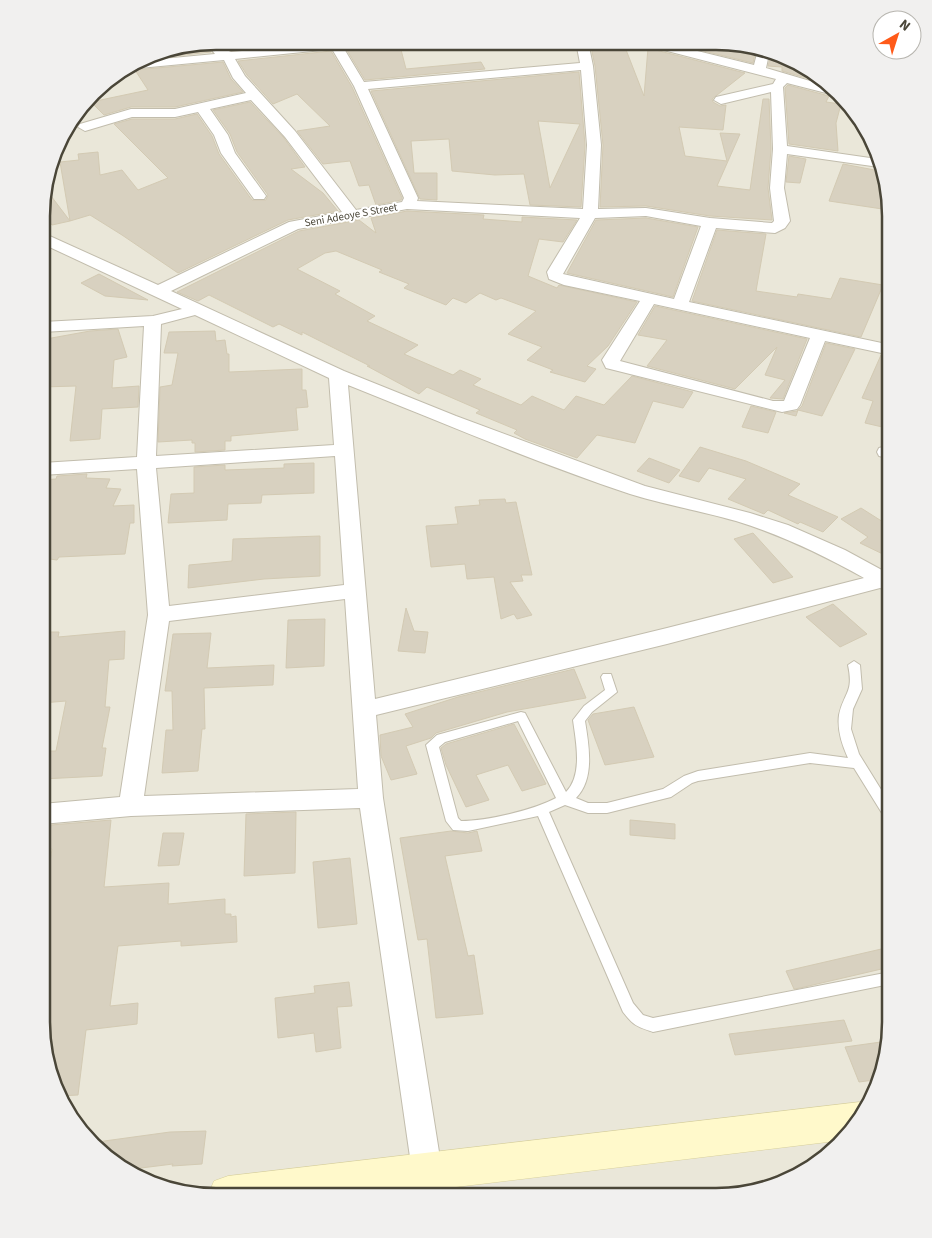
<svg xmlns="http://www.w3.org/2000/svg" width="932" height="1238" font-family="'Source Sans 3',sans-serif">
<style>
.residential{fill:#eae7d9}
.building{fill:#d8d1c0;stroke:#d3cab3;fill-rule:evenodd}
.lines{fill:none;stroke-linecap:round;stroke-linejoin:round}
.service-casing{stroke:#c2bdad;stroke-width:2}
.minor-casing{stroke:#c2bdad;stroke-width:2}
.secondary-casing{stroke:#d6ce9a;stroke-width:1}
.service{fill:#fff;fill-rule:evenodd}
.minor{fill:#fff;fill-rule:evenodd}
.secondary{fill:#fff9cb;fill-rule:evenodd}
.labels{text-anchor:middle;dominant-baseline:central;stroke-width:4;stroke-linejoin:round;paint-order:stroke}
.far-street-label{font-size:11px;fill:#4a4638;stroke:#fff}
.rim{fill:none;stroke:#4a4638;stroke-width:2.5}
</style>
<rect width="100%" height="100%" fill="#f6f4eb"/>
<polygon class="residential" points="216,41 739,43 813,71 873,139 891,216 890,1033 861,1119 793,1179 716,1197 194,1195 119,1167 59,1099 41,1022 43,193 65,129 101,85 160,51"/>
<g class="building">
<polygon points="219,41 224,44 238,41 263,41 265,44 288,41 323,42 231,50"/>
<polygon points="342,42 399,42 406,69 481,62 485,69 365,80"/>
<polygon points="590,42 623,42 644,96 648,48 745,73 712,99 713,102 720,106 726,105 723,130 679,127 685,156 727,161 720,133 740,134 717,186 750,190 763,99 769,99 771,149 768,188 772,220 710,216 646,206 600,207 603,145 595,66"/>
<polygon points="204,43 211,52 146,59 153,54 166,53 165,50"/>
<polygon points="671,43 739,43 756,49 753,63"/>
<polygon points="331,51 352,87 402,198 401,200 376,205 369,185 359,186 350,161 323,164 297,131 330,126 297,94 273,104 247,75 238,61"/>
<polygon points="771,55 813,71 824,83 782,71 782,67 768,66"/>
<polygon points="223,62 231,79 243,92 175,107 131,107 104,115 91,102 148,90 135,70"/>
<path d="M579 72 585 145 581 207 530 205 524 174 495 175 452 171 449 139 411 141 414 173H437V200L420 199 371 91ZM538 121 580 124 550 188Z"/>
<polygon points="788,85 829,96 826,102 841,104 836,123 838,151 789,144 785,88"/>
<polygon points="250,102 284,138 305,167 291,169 323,193 338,211 288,220 178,273 122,235 90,215 70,221 60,162 79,160 78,154 98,152 100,175 122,170 138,190 168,178 114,124 132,119 175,119 197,114 212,136 219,154 252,200 266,200 268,195 237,152 230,134 213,110"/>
<polygon points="789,156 806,159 800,183 786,182"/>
<polygon points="843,164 880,171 889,210 829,201"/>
<polygon points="45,188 70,221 52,225 43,214"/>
<polygon points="407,211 484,215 483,219 522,222 522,217 577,220 563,242 539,239 528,276 557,288 559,285 637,302 608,346 587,366 596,369 585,382 550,372 553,370 527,360 542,347 508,334 536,311 501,298 496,300 480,293 466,303 453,298 446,305 404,288 409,284 379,272 382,270 336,251 325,253 297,269 340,291 335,294 375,316 367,321 418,345 404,354 453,375 460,370 481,379 473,385 521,405 532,396 564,410 576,396 604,405 632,376 693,392 683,408 653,401 635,443 597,435 577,458 525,439 514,433 517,430 476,413 480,410 427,387 419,394 367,366 370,366 302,332 302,335 279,324 273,327 209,295 198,301 177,292 299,231 359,220 376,233 371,218"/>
<polygon points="646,218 698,227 673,297 567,273 596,220"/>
<polygon points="717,230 766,234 756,291 797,297 798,294 831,299 840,278 883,285 861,337 692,301"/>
<polygon points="99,274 148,300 105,296 81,283"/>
<polygon points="655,306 807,339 783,399 770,398 785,380 765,375 777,347 735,389 647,366 667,340 638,335"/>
<polygon points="118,329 127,357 114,360 112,388 139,386 138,407 102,409 100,439 70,441 76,386 42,387 42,355 46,339 90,331"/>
<polygon points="215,331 216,341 225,340 227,354 229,354 229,372 302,369 302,390 306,390 308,407 296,408 298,430 231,436 231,441 225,441 225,450 195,452 195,443 192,443 192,440 158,442 160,387 172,385 178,353 164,353 169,332"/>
<polygon points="826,343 855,349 822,416 798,410 796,416 784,413 797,411 802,406"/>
<polygon points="881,355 891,357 891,429 865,423 873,401 862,398"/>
<polygon points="751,406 776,412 768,433 742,427"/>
<polygon points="700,447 746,461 800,484 788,495 838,517 823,532 800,522 798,524 768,510 764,514 728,499 746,479 709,468 699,482 679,476"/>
<polygon points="649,458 680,470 669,483 637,471"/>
<polygon points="314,463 314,493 262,495 261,503 228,504 227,520 168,523 171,494 194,493 194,467 225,465 225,470 284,468 284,464"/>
<polygon points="87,474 86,478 110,479 106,488 121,489 113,506 134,505 134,523 130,523 125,554 59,557 57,560 42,558 50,500 42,501 42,480 56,479 57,476"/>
<polygon points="505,499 506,503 516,502 532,575 521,575 523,581 510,582 532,615 517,619 514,614 501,619 494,577 467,579 465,564 431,567 426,526 458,524 455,507 480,505 479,500"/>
<polygon points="861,508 891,527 891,558 860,543 868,537 841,519"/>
<polygon points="753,533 793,577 773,583 734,539"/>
<polygon points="320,536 320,576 264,579 188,588 189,565 232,561 233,539"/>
<polygon points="833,604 867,634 840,647 806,617"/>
<polygon points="406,608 414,631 428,632 425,653 398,651"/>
<polygon points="325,619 324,666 286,668 288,620"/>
<polygon points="125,631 124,659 109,660 105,707 110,707 102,748 106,748 102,776 42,779 42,751 56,751 66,701 42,703 42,632 59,632 58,637"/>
<polygon points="211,633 207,668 274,665 273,685 204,688 205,729 202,729 198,771 162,773 166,730 173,730 172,691 165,691 173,634"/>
<polygon points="574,669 586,698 507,712 436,733 431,738 406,746 417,774 391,780 381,756 380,735 413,727 405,714 458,697"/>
<polygon points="634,707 654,757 605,765 588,720 593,714"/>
<polygon points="514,724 546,784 522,791 508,765 476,775 489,800 466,807 446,765 441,748 446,744"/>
<polygon points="296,812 295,873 244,876 246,814"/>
<polygon points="111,820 104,887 169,883 168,904 225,899 225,914 231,914 231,917 236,916 237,942 181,946 181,941 118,946 110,1006 138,1003 137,1024 86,1030 78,1095 59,1096 41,1022 41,976 46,949 41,949 41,920 52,849 48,849 51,825"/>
<polygon points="630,820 675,824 675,839 630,835"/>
<polygon points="451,831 468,833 477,831 482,851 445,856 468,956 474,955 483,1014 436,1018 427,939 418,940 400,838"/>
<polygon points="163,833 184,833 179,865 158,866"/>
<polygon points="350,858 357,924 318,928 313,862"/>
<polygon points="890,947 890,967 800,988 794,989 786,971"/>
<polygon points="349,982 352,1006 337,1007 341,1048 316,1052 314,1033 278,1038 275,998 315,993 314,986"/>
<polygon points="844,1020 852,1041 735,1055 729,1034"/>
<polygon points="888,1041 874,1080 859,1082 845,1047"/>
<polygon points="206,1131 202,1164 172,1166 173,1164 125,1170 119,1167 97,1142 170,1132"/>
</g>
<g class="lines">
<defs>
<path id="service" d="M854 661 860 665 862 689 853 709 851 729 859 754 890 804V819L885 818 854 768 810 763 698 781 692 783 671 797 607 813H588L565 805 549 812 633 1003 643 1015 653 1018 890 972V984L653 1032C636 1026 634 1026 623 1012L538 816 468 831 453 830 446 821 426 745 437 735 521 712 525 713 566 792C583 775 576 742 573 720L584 706 605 690 601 677 603 674H611L617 692 592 712 585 721C589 746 595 779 576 798L588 803H607L663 789 684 776 698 771 810 753 848 758C842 745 837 730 839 715 844 692 854 693 848 665ZM518 721 556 798C534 810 486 821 461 821L458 818 439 747 445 742Z"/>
<g id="minor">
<path d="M216 41 224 49 231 52 340 42 364 82 580 63 576 42H588L593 66 601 145 598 209 646 208 710 218 772 223 774 221 770 188 773 149 771 92 721 104 714 100 716 97 773 84 776 79 648 46 646 43H665L754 65 758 50 769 54 766 68 827 86 834 95 787 83 783 87 787 146 877 159 879 167 787 154 784 188 790 221 785 228 775 233 716 228 689 302 891 345V355L825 341 800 405 797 409 782 412 606 368 602 360 640 301 564 285 549 279 547 272 580 218 407 209 298 229 171 291 344 371 456 416 645 486 750 513 788 525 845 550 891 575V592L880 588 667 644 376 715 383 798 442 1171 438 1181 427 1186 416 1181 412 1171 360 808 131 816 42 824V804L120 797 148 615 137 469 42 475V463L137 457 144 326 43 332V322L153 316 182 309 43 244V233L158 285 289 222 342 212 285 137 251 100 210 109 228 135 235 153 266 196 264 199H254L221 153 214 135 198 112 175 117H132L85 131 78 127 80 124 131 109H175L246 93 233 78 224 60 129 69 141 61 215 54 206 43ZM332 49 354 86 404 198 402 202 356 210 295 131 245 76 235 59ZM581 70 587 145 583 209 417 201 418 198 368 89ZM646 216 701 226 674 299 563 274 595 218ZM654 304 810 338 784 401H773L620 361ZM195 315 329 378 334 445 156 456 161 324ZM348 385C441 422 534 462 630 494 665 505 701 511 736 521 781 535 823 555 864 578L667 628 375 699ZM335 456 344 585 169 606 156 468ZM345 599 358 789 144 796 169 621Z"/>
<polygon points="886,446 891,447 891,459 879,456 877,452 879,448"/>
</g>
<polygon id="secondary" points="860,1102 866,1104 861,1119 836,1141 381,1196 208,1195 214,1181 228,1176"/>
</defs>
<use href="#service" class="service-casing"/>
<use href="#minor" class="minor-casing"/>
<use href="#secondary" class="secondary-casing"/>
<use href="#service" class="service"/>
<use href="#minor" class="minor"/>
<use href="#secondary" class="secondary"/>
</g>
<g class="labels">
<g class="far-street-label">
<text transform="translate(351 215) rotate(-10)">Seni Adeoye S Street</text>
</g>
</g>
<path d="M0 0H932V1238H0ZM216 50H716A166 166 0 0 1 882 216V1022A166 166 0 0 1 716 1188H216A166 166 0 0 1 50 1022V216A166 166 0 0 1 216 50Z" fill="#f1f0ef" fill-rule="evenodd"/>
<path class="rim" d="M216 50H716A166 166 0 0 1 882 216V1022A166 166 0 0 1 716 1188H216A166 166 0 0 1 50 1022V216A166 166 0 0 1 216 50Z"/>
<g transform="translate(897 35) rotate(39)"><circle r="24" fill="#ffffff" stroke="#b7b5af"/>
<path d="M0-4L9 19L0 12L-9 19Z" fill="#ff5a19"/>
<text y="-8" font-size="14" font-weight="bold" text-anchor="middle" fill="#4a4638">N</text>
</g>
</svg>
